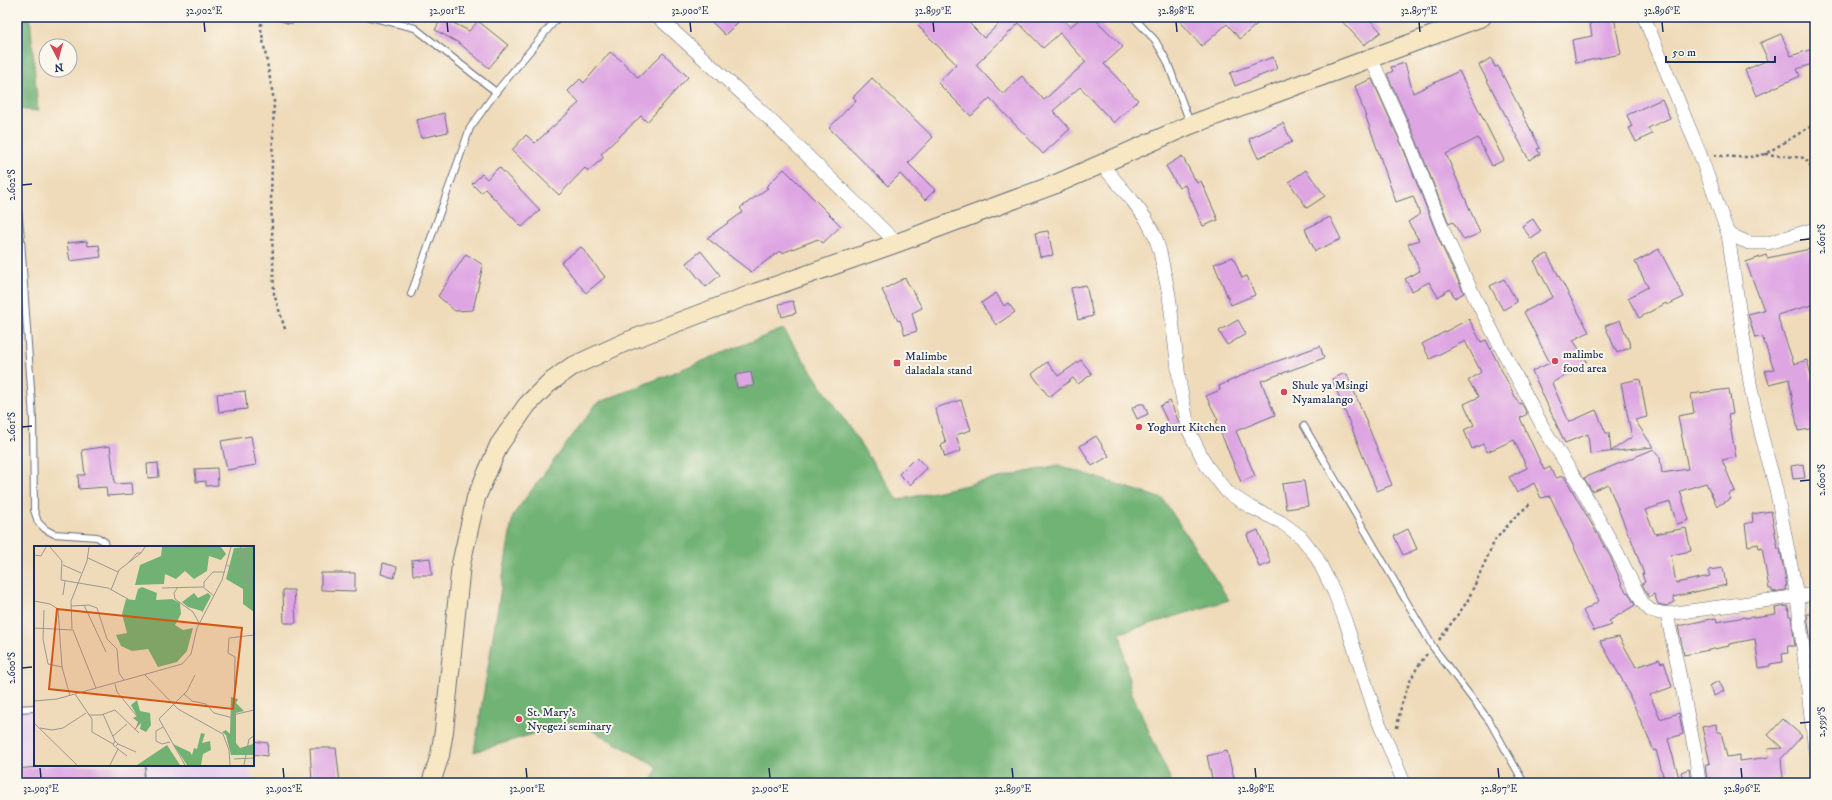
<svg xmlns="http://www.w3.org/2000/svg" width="1832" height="800" font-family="'IM FELL DW Pica',serif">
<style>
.built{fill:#e8d2ee}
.forest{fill:#71b274;stroke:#467069}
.building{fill:#dea5e3;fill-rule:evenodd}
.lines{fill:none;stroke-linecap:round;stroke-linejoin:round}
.service-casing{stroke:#656b7e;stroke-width:8}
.minor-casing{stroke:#656b7e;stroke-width:14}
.secondary-casing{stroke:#656b7e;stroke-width:20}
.path{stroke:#656b7e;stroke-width:2.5;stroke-dasharray:3 3;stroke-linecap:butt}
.service{stroke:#fff;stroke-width:6}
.minor{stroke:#fff;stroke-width:13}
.secondary{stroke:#f7e8c3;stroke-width:18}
.ticks{fill:none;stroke:#1b2f5e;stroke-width:1.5}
.poi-dot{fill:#d1495b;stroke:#fbf7ec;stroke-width:1.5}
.labels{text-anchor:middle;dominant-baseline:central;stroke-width:4;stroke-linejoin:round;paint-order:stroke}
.poi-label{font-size:12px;fill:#1b2f5e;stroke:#fbf7ec;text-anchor:start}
.inset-road{fill:none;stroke:#9a9695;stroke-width:1}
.view{fill:#d45514;fill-opacity:0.15;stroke:#d45514;stroke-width:2}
.inset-edge{fill:none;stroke:#1b2f5e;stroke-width:2}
.neatline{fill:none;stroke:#1b2f5e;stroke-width:1.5}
.ticks-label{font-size:10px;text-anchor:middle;fill:#1b2f5e}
</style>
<rect width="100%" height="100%" fill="#fbf7ec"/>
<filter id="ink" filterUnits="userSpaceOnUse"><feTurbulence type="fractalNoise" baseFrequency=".025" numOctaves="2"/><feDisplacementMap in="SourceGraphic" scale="8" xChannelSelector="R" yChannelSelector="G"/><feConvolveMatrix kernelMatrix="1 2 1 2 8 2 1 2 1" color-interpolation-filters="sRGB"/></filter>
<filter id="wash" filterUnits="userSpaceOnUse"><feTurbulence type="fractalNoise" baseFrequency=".012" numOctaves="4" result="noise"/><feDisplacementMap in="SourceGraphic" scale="16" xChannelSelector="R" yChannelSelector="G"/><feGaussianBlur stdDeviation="0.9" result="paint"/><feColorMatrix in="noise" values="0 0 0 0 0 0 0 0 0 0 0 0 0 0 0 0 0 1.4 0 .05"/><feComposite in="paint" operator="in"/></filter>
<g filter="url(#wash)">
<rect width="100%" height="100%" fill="#efdbba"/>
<polygon class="built" points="35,705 35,765 247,765 255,783 17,783 17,708"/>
<g class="forest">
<polygon points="17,17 30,17 38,111 17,109"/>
<polygon points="783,329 898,500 1058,465 1163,499 1229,600 1120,633 1131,691 1172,783 651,783 658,767 575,721 474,752 513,515 597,403"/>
</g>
<g id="blocks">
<g class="building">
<polygon points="442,17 469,31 478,21 508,45 489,68 459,43 435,30"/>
<polygon points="707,17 743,17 725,35"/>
<path d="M928 17H963L984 38 1006 17H1061L1070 27 1082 17H1093L1123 47 1104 64 1138 100 1114 123 1080 87 1053 111 1070 129 1043 154 990 98 971 116 938 83 956 64 918 26ZM1019 23 1043 48 1060 33 1086 62 1044 100 1022 76 1003 94 976 65Z"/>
<polygon points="1176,17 1265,17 1240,39 1227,24 1202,46"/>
<polygon points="1338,17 1368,17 1381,32 1364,45"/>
<polygon points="1589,17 1614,17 1621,54 1576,63 1572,40 1592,36"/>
<polygon points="1781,34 1791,56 1815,48 1815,63 1797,69 1800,76 1756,96 1745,70 1768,60 1760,43"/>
<polygon points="610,52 622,61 638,78 663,53 688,77 647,122 641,116 601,154 604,157 588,171 585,168 559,195 512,150 526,135 535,143 579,103 568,91 580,79 584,83"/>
<polygon points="1273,57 1277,69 1235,86 1230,73"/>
<polygon points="1491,58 1495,67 1498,66 1540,148 1537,149 1540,154 1529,160 1479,65"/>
<polygon points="1405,63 1413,93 1459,71 1504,160 1492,166 1478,138 1446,154 1480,233 1464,240 1453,222 1449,224 1417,142 1387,74 1393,71 1391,67"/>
<polygon points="872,78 933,137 908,163 935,190 925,200 900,174 888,186 829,128 856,100 853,97"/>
<polygon points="1372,79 1403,148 1439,240 1464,293 1455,298 1450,289 1438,297 1429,282 1412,291 1405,279 1420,271 1408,244 1419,240 1408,222 1420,214 1413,196 1396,202 1355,86"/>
<polygon points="1662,99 1670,118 1648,128 1652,134 1636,142 1629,128 1632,127 1627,115"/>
<polygon points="444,113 448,132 421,138 417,120"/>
<polygon points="1283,123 1292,142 1258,158 1249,139"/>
<polygon points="1182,156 1197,183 1201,181 1218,220 1203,226 1185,185 1179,188 1166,166"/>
<polygon points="499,167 540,210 522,227 485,189 481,193 472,184 482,174 487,179"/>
<polygon points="784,169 841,226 823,243 818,239 782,253 780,251 751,272 707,238 743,212 740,208 768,188 766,187"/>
<polygon points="1306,170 1325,196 1307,208 1289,182"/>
<polygon points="1330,217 1341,239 1315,251 1305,229"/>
<polygon points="1533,219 1541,232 1531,239 1522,226"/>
<polygon points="1048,231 1053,255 1040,257 1035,233"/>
<polygon points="87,241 88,246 99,245 101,257 70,261 67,243"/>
<polygon points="581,247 605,277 586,293 561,262"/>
<polygon points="1815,248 1815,304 1777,315 1794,364 1807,360 1815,390 1815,428 1798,431 1789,379 1769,384 1765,371 1774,369 1762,336 1755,338 1748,314 1764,310 1746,262 1766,255 1767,258"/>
<polygon points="1659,249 1684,297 1667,305 1666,303 1639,318 1628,298 1648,287 1635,262"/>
<polygon points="701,251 720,275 706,287 686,263"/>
<polygon points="466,254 483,265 473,310 455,311 438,296"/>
<polygon points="1547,254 1589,332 1573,340 1587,361 1552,383 1569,422 1596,410 1606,433 1609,433 1611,451 1632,437 1621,383 1640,379 1647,417 1635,420 1653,447 1590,454 1588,434 1565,443 1532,371 1550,363 1524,312 1553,297 1534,261"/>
<polygon points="1233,257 1242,278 1247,276 1255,295 1231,305 1214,264"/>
<polygon points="905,278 922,308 912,313 917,331 905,335 900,320 898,321 882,290"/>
<polygon points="1504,279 1517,302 1503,310 1490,286"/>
<polygon points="1086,285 1093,316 1078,320 1071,288"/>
<polygon points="996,293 1004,306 1008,303 1015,312 996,325 981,303"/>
<polygon points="793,301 796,313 782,317 779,304"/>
<polygon points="1469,319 1481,342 1486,340 1519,404 1521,403 1523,406 1527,414 1520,418 1544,470 1550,467 1555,478 1564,476 1610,556 1623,587 1627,593 1628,592 1635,605 1609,621 1612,625 1594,631 1583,611 1599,601 1550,496 1541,498 1534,483 1517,493 1509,477 1527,468 1514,440 1487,452 1483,444 1472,449 1464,430 1474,425 1464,404 1479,397 1468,381 1481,372 1465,341 1430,359 1422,344"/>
<polygon points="1238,320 1246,334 1227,345 1219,331"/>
<polygon points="1620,320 1631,347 1617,353 1605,326"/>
<polygon points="1320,346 1324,358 1261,381 1275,415 1236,431 1255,476 1241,482 1216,421 1218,420 1206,396 1220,390 1219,386 1258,368"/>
<polygon points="1081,360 1092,374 1078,384 1073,378 1049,397 1032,374 1047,362 1058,376"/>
<polygon points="751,372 754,386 737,388 735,375"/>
<polygon points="1343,374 1347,374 1392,485 1377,491 1332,379"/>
<polygon points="1729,389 1733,414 1728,415 1736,457 1722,460 1735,491 1728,494 1731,499 1717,506 1706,483 1680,491 1689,520 1677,524 1670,502 1645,510 1655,534 1686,528 1691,551 1671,555 1676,583 1710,576 1709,570 1723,568 1726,585 1673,597 1675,602 1666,606 1658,604 1654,594 1649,597 1642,584 1645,582 1642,574 1644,574 1630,536 1629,536 1608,484 1592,491 1584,478 1654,449 1660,458 1662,473 1688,469 1678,416 1694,413 1691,394"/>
<polygon points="245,391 247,409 219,412 217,394"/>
<polygon points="961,400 971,430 956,435 961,451 945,457 941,445 946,443 935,408"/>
<polygon points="1170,401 1179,422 1170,427 1160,406"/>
<polygon points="1139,404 1144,404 1148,414 1137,419 1132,408"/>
<polygon points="251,436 256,465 227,470 221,441"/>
<polygon points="1096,436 1109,456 1092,466 1080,446"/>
<polygon points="110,446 115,484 132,483 133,494 107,496 106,487 79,489 78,475 85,475 82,450"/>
<polygon points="916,457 927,468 910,485 899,474"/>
<polygon points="158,463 159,477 148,478 147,464"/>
<polygon points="1803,464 1805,478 1793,479 1791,466"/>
<polygon points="217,468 218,485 206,486 206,481 196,482 195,469"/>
<polygon points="1304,481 1308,506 1286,509 1282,484"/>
<polygon points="1771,511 1778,549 1780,549 1787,586 1785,586 1786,590 1772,592 1772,589 1769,589 1762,547 1759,548 1758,544 1748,546 1745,524 1753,522 1752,514"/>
<polygon points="1408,529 1417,549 1403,555 1394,536"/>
<polygon points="1258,530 1271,563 1259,567 1247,535"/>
<polygon points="430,558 432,575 413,575 412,560"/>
<polygon points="383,563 397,567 394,578 381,574"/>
<polygon points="321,573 355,573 355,591 321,590"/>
<polygon points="283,590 294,590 296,623 284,623"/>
<polygon points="1788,606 1789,616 1791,616 1795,646 1787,646 1788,653 1782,654 1783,662 1770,664 1770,666 1759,668 1755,639 1729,644 1729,646 1684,655 1678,626 1716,618 1717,622 1745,617 1745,618 1776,614 1775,608"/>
<polygon points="1807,614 1815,614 1815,643 1811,644"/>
<polygon points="1619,637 1636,667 1659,659 1661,663 1664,662 1672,687 1650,695 1660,719 1679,713 1683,734 1668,739 1680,781 1665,783 1656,750 1654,751 1624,683 1600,641"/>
<polygon points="1719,681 1724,691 1714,696 1709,686"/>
<polygon points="1783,719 1802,736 1781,759 1783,778 1746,782 1746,783 1711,783 1711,778 1707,779 1705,765 1710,763 1702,727 1716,724 1717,732 1721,732 1727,757 1740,755 1740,761 1769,757 1768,749 1782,748 1768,735"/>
<polygon points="253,741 268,743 267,756 253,754"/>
<polygon points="310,748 336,748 340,783 312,783"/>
<polygon points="1227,751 1235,783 1213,783 1207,756"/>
<polygon points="56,765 146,765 142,783 17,783 17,769"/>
<polygon points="1689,769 1691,783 1684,783 1681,772"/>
</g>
</g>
</g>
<g filter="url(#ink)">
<use href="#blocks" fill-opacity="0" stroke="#656b7e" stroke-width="1"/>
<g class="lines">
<defs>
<g id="service">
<polyline points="280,17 289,20 304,17"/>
<polyline points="370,17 415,28 496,92"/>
<polyline points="1133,17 1155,40 1167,61 1190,123"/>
<polyline points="17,200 21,239 33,419 34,510 38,522 45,529 54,534 97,537 105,542 106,547"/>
<polyline points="411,294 470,128 496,92 558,17"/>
<polyline points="1304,426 1433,647 1490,722 1524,783"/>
<polyline points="17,709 35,708"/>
</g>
<g id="minor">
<polyline points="658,17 759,109 897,243"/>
<polyline points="1644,17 1700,154 1728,234 1751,389 1762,437 1776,489 1797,596 1815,751"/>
<polyline points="1371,58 1410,145 1446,237 1476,300 1544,429 1579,484 1617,552 1642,602 1651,611 1667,614 1815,594"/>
<polyline points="1101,164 1132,200 1146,219 1155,236 1160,252 1169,295 1180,386 1189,431 1206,465 1227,492 1250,507 1281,522 1301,537 1316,556 1334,592 1345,620 1377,718 1404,783"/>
<polyline points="1728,234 1749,243 1768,243 1815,229"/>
<polyline points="1667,614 1695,751 1699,783"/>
</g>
<polyline id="secondary" points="431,783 440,755 444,731 461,564 476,498 499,445 527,405 548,384 571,367 628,341 755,293 897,243 1056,184 1190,125 1482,17"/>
</defs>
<use href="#service" class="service-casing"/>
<use href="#minor" class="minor-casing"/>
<use href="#secondary" class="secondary-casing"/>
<g class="path">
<polyline points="261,17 261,29 274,101 271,196 274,294 286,332"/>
<polyline points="1765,154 1805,158 1815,172"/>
<path d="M1714 155C1731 157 1748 159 1765 154L1815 124"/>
<polyline points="1439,640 1467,602 1495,540 1515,517 1531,503"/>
<path d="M1397 728C1401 701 1409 676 1427 654"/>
</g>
<use href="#service" class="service"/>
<use href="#minor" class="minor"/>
<use href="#secondary" class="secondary"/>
</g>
</g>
<path class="ticks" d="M204 22 205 32M447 22 448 32M690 22 691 32M933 22 934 32M1176 22 1177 32M1419 22 1420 32M1662 22 1663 32M22 185 32 184M1800 240 1810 239M22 427 32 426M1800 481 1810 480M22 668 32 667M1800 723 1810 722M40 768 41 778M283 768 284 778M526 768 527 778M769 768 770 778M1012 768 1013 778M1255 768 1256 778M1498 768 1499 778M1741 768 1742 778"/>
<g class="poi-dot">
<circle cx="1555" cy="361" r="4"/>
<rect x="893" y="359" width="8" height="8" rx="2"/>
<circle cx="1284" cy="392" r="4"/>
<circle cx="1139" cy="427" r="4"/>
<circle cx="519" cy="719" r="4"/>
</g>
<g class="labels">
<g class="poi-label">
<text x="1563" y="354">malimbe<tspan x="1563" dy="14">food area</tspan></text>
<text x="905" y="356">Malimbe<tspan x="905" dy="14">daladala stand</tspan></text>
<text x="1292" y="385">Shule ya Msingi<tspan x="1292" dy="14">Nyamalango</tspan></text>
<text x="1147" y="427">Yoghurt Kitchen</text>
<text x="527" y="712">St. Mary's<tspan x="527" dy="14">Nyegezi seminary</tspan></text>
</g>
</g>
<g transform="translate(34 546)">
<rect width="220" height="220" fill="#efdbba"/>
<path d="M128 1H187L192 8 187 14 175 10 173 25 160 33 151 25 142 33 131 28 130 38 101 39 106 19 127 10ZM220 1V66L209 58V43L192 33 200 2ZM108 41 123 47 122 54 138 53 146 57 147 68 141 79 149 84 159 82 153 105 143 116 124 121 114 103 98 105 87 100 82 89 93 87 88 68 92 53 101 54 104 43ZM160 47 164 52 174 47 177 50 168 67V65L154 61 148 56ZM197 151 204 153 202 157 210 165 202 167V197L206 202 219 198 220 192V209H197L192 189 188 186 192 184 196 188ZM103 154 106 165 116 167 117 179 112 186 106 183 107 177 102 182 104 176 99 172 103 170 97 159ZM167 187 171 188 168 197 176 195 177 204 169 208 167 219H153L139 198 156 206 158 209 160 202 163 203ZM133 199 146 219H103Z" fill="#71b274"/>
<path class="inset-road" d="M16 1 28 15 27 34 74 42 94 53M206 1 211 7 210 14 215 34M0 9 7 10 12 1M54 12 84 26M95 16 103 7H107M29 19 47 27M193 19 220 39M144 41 140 47 141 53 159 66 165 77M170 41V36L179 26H191M128 42 169 41 180 50M77 44 85 24 107 7 111 1M29 49 31 35M0 55 16 58 24 63 28 121 36 150M50 59 72 106M37 60 55 59 63 62 73 93 83 103 85 127 90 134M10 64 9 93 14 118 28 121M0 82 39 84 62 142M38 83 37 55 53 15 55 1M111 129 144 163 189 188 195 204 196 219M81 138 83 146 106 174 101 184M41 148 58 173V186L79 198M150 148 158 155 172 158 180 167 199 172 203 168 220 164M0 155 23 153 148 118 157 108 163 82 188 34 197 1M69 168 81 195M55 169H67L81 164 105 187M200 172 201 111 194 107 195 92 220 89M0 177 43 219M129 181 122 185V195L128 198 136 196M6 182 18 184 29 182 52 167M79 190 93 178M84 198 102 206M82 200 84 198 81 195 79 199 93 210M200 213 220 212M76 219 84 203M151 219 125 173 153 145 161 129M210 219 215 193 220 190"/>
<path class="view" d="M23 63 208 82 199 163 15 143Z"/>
<rect width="220" height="220" class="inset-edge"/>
</g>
<rect width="1832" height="800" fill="none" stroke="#fbf7ec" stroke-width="44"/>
<g transform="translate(58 58) rotate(174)"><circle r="19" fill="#fbf7ec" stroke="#a1a7b3"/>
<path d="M0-3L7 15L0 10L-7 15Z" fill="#d1495b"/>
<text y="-6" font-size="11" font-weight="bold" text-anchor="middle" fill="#1b2f5e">N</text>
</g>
<path d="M1666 56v6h109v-6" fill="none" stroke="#1b2f5e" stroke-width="2"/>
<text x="1672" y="56" font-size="12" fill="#1b2f5e" stroke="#fbf7ec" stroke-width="3" paint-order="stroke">50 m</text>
<rect x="22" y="22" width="1788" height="756" class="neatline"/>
<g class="ticks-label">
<text x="204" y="14">32.902°E</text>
<text x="447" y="14">32.901°E</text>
<text x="690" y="14">32.900°E</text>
<text x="933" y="14">32.899°E</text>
<text x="1176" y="14">32.898°E</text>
<text x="1419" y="14">32.897°E</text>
<text x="1662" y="14">32.896°E</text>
<text transform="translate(11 185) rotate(-90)" y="4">2.602°S</text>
<text transform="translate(1821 239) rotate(-90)" y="4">2.601°S</text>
<text transform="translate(11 427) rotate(-90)" y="4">2.601°S</text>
<text transform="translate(1821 480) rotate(-90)" y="4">2.600°S</text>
<text transform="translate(11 668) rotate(-90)" y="4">2.600°S</text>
<text transform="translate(1821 722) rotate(-90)" y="4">2.599°S</text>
<text x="41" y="792">32.903°E</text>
<text x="284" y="792">32.902°E</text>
<text x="527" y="792">32.901°E</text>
<text x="770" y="792">32.900°E</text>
<text x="1013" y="792">32.899°E</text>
<text x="1256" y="792">32.898°E</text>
<text x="1499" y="792">32.897°E</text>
<text x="1742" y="792">32.896°E</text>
</g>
</svg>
